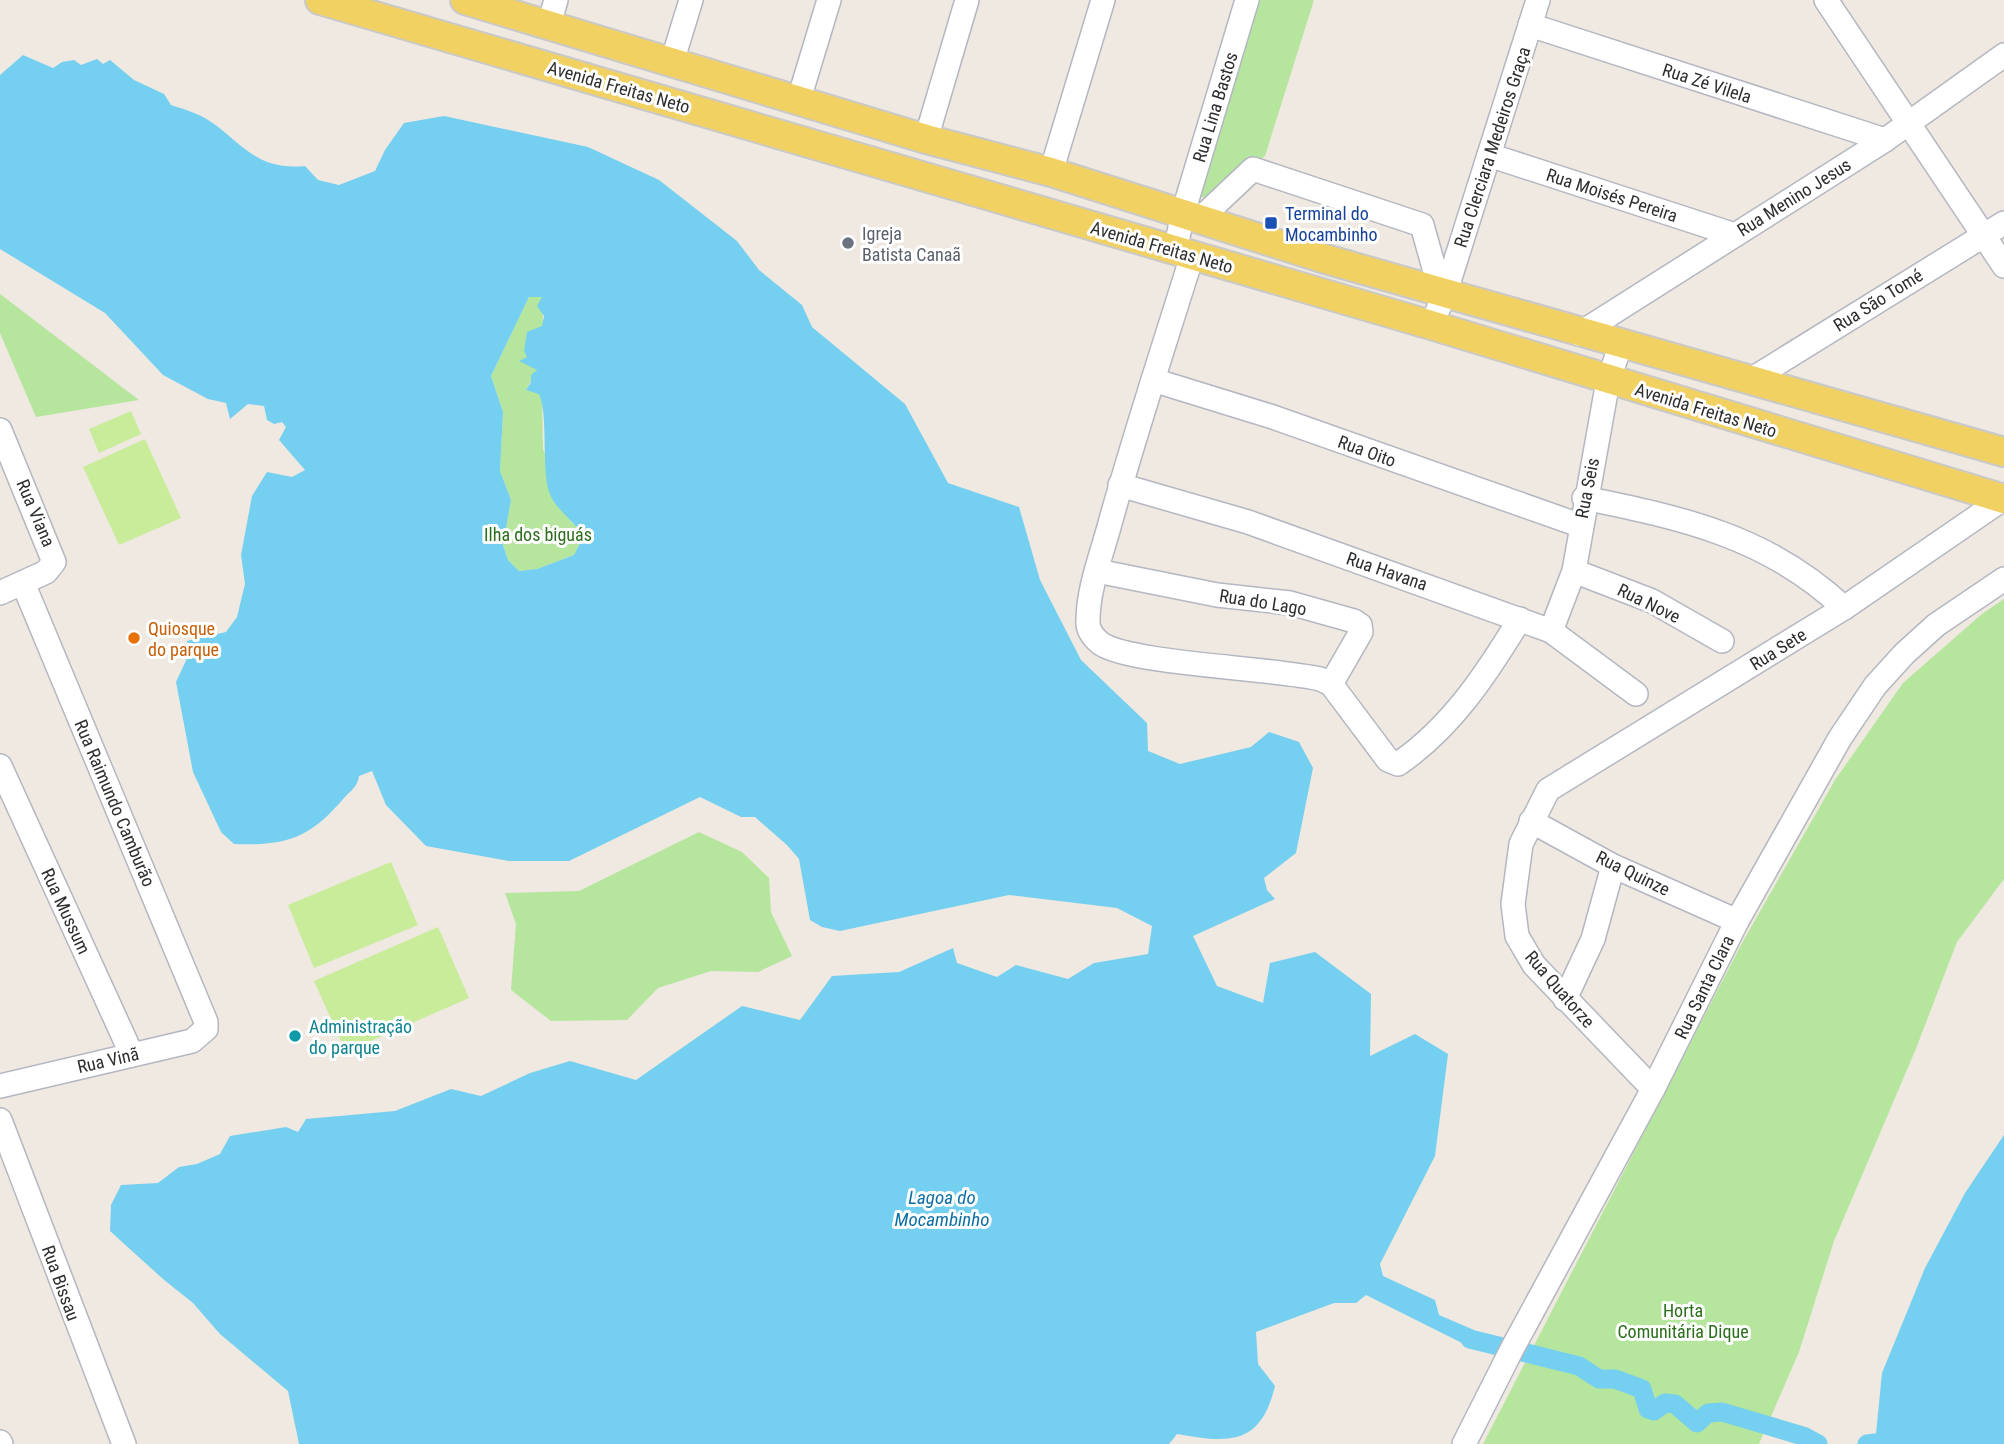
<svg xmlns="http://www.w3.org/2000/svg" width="2004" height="1444" font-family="'Roboto Condensed',sans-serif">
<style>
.green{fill:#b6e59e}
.pitch{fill:#c9ec9a}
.water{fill:#75cff0;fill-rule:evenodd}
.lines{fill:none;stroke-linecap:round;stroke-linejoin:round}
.canal{stroke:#75cff0;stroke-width:19}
.minor-casing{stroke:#b4b7c1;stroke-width:26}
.major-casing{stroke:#c9c9c9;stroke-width:32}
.minor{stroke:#fff;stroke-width:23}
.major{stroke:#f2d163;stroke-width:28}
.transit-dot{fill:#1a4fb4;stroke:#fff;stroke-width:2.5}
.worship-dot{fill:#6b7280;stroke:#fff;stroke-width:2.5}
.food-dot{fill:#e8710a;stroke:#fff;stroke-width:2.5}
.culture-dot{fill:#0f9aa8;stroke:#fff;stroke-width:2.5}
.labels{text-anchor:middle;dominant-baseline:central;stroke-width:6;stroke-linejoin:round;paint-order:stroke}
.street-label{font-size:18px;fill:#2e2e2e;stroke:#fff}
.transit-label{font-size:18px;fill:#164399;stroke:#fff;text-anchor:start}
.worship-label{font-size:18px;fill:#5b616d;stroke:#fff;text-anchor:start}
.park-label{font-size:18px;fill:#2c6e1b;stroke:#fff}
.food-label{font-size:18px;fill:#c56008;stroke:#fff;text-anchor:start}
.culture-label{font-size:18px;fill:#0d838f;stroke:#fff;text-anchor:start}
.water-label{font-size:19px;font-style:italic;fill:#0d6fa3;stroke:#fff}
</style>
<rect width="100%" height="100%" fill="#efe9e1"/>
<g class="green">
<polygon points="1258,0 1314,0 1265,156 1208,199 1197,195"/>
<polygon points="0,294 139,400 36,417 0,333"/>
<path d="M529 297H542L543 326C530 333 527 343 527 357L521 361 537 369 526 390 539 393 542 401 543 449 571 522 579 528 583 537 574 555 537 569 519 571 508 560 503 545 511 500 500 471 503 412 491 376Z"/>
<polygon points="2004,599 2004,879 1957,942 1915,1051 1834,1241 1799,1352 1759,1444 1483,1444 1742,943 1835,780 1903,683 1982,614"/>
<polygon points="699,832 742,852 769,878 771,912 792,956 758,972 711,971 658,988 627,1020 551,1021 511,990 516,924 505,893 579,891"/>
</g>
<g class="pitch">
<polygon points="131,411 141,434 99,453 89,429"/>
<polygon points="145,439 181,518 119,545 83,467"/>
<polygon points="391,862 418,925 314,968 288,905"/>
<polygon points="438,927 469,998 346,1052 314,981"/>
</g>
<g class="water">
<path d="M23 55 53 68 62 62 74 60 81 65 97 59 103 64 110 60 134 80 164 94 171 105C187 110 203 115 217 126 247 150 262 170 305 166L318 180 339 185 375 171 385 150 404 123 444 116 588 147 659 180 737 241 759 270 802 305 812 327 905 404 948 483 1019 507 1040 580 1081 660 1147 723 1148 751 1180 764 1251 747 1269 732 1299 742 1313 768 1296 853 1264 878 1267 890 1275 899 1193 936 1217 986 1263 1003 1270 963 1315 952 1371 994 1370 1056 1415 1034 1448 1054 1435 1156 1380 1264 1383 1276 1435 1300 1439 1315 1474 1330 1466 1345 1366 1295 1356 1303H1334L1256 1332 1258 1364 1275 1386C1261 1444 1232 1444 1177 1434L1169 1444H299L288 1391 220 1334 193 1303 163 1279 110 1231 111 1205 121 1185 158 1183 179 1167 197 1164 220 1154 230 1136 286 1127 298 1132 306 1119 395 1111 451 1089 481 1096 530 1073 570 1061 636 1080 742 1006 800 1020 832 976 899 972 953 948 957 963 997 977 1016 965 1068 979 1094 963 1148 954 1152 926 1117 908 1009 895 840 931 822 927 810 920 799 859 787 845 755 817H741L700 797 569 861H509L426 846 386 805 372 771 359 776C357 788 351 790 344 798 310 838 287 846 234 844L221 832 193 772 176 682 189 654 187 641 226 632 237 617 245 584 241 555 252 496 267 472 292 477 305 470 279 440 286 427 282 422 274 424 267 420 264 406 248 404 230 419 226 403 208 399 163 375 105 313 0 249V75ZM529 297H542L537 306 544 316 542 326 527 332 524 351 527 357 519 361 537 370 531 375V382L526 390 539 394C548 414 542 462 548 488 552 508 575 520 583 537L574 555 537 569 519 571 508 560 503 545 511 500 500 471 503 412 491 376Z"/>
<polygon points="2004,1135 2004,1444 1875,1444 1882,1373 1925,1268 1965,1193"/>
</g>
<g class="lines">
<g class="canal">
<polyline points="1470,1339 1579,1366 1599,1379 1615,1379 1642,1389 1648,1409 1654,1411 1665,1403 1675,1404 1697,1423 1708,1413 1722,1412 1803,1436 1818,1444"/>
<polyline points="1867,1444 1875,1443"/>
</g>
<defs>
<g id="minor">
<polyline points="1826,0 2004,266"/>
<polyline points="549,24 556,0"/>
<polyline points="1530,25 1885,140"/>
<polyline points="672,62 691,0"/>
<polyline points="799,99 829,0"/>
<polyline points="926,139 967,0"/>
<polyline points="1489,155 1735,235"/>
<polyline points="1051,172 1103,0"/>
<polyline points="1200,219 1253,169 1422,225 1441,293"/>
<polyline points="1175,251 1183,213 1247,0"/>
<path d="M1192 256C1164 346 1134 436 1109 527 1101 556 1088 590 1088 620 1087 629 1093 637 1100 643 1128 664 1275 668 1320 679L1331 684 1388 760 1398 764C1452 727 1487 673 1520 619"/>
<polyline points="1431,325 1445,294 1538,0"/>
<polyline points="1579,334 1885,140 2004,55"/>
<polyline points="1752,379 2004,223"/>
<polyline points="1153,380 1273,417 1579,525"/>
<polyline points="0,430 54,562 46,572 0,593"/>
<polyline points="1120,485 1248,522 1551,631 1636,694"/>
<path d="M1584 498C1683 518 1769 537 1844 608"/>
<polyline points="1097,571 1217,595 1290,603 1354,621 1360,625 1361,632 1331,684"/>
<polyline points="1574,571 1652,601 1722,641"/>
<polyline points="1551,631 1574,571 1608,381 1621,344"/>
<polyline points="0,766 132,1055"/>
<polyline points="1531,821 1613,866 1737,921"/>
<polyline points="1565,999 1593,939 1613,866"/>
<polyline points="0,1086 192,1041 206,1029 206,1022 23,583"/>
<polyline points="1653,1089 1534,965 1517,936 1513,904 1521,844 1548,790 1844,608 2003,499"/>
<polyline points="0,1120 124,1444"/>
<polyline points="0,1442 1,1444"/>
<polyline points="1464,1444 1512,1349 1653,1089 1737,921 1840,738 1875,686 1904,654 1936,625 2004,579"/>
</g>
<g id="major">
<polyline points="320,0 1431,325 2004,499"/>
<polyline points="465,0 926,139 1051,172 1322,258 2004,452"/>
</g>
</defs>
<use href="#minor" class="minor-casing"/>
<use href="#major" class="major-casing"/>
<use href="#minor" class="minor"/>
<use href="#major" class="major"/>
</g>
<rect class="transit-dot" x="1264" y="216" width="14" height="14" rx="3.5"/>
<circle class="worship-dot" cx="848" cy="243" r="7"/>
<circle class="food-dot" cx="134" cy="638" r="7"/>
<circle class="culture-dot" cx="295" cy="1036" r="7"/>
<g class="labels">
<g class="street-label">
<text transform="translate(1707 83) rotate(18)">Rua Zé Vilela</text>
<text transform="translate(619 87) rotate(16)">Avenida Freitas Neto</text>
<text transform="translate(1215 107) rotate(-73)">Rua Lina Bastos</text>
<text transform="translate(1492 147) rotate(-72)">Rua Clerciara Medeiros Graça</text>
<text transform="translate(1612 195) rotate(18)">Rua Moisés Pereira</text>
<text transform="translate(1794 197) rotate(-32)">Rua Menino Jesus</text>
<text transform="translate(1162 247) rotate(16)">Avenida Freitas Neto</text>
<text transform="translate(1878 300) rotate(-32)">Rua São Tomé</text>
<text transform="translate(1706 410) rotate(17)">Avenida Freitas Neto</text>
<text transform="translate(1367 451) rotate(20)">Rua Oito</text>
<text transform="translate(1587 488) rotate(-79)">Rua Seis</text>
<text transform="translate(36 513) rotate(67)">Rua Viana</text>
<text transform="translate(1387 571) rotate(19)">Rua Havana</text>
<text transform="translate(1263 602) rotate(9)">Rua do Lago</text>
<text transform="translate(1649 603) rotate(26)">Rua Nove</text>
<text transform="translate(1778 649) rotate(-32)">Rua Sete</text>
<text transform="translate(115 803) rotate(67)">Rua Raimundo Camburão</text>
<text transform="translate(1633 873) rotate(26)">Rua Quinze</text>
<text transform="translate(66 911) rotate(65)">Rua Mussum</text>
<text transform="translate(1704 987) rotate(-64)">Rua Santa Clara</text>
<text transform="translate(1560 989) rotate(49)">Rua Quatorze</text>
<text transform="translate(108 1060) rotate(-13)">Rua Vinã</text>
<text transform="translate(61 1283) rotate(70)">Rua Bissau</text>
</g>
<g class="transit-label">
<text x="1285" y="213">Terminal do<tspan x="1285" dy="21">Mocambinho</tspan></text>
</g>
<g class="worship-label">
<text x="862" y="233">Igreja<tspan x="862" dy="21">Batista Canaã</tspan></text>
</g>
<g class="park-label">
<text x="538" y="534">Ilha dos biguás</text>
<text x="1683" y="1310">Horta<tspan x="1683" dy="21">Comunitária Dique</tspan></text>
</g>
<g class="food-label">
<text x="148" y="628">Quiosque<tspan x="148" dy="21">do parque</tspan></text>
</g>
<g class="culture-label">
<text x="309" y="1026">Administração<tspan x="309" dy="21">do parque</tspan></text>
</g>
<g class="water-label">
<text x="942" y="1197">Lagoa do<tspan x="942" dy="22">Mocambinho</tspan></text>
</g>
</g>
</svg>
